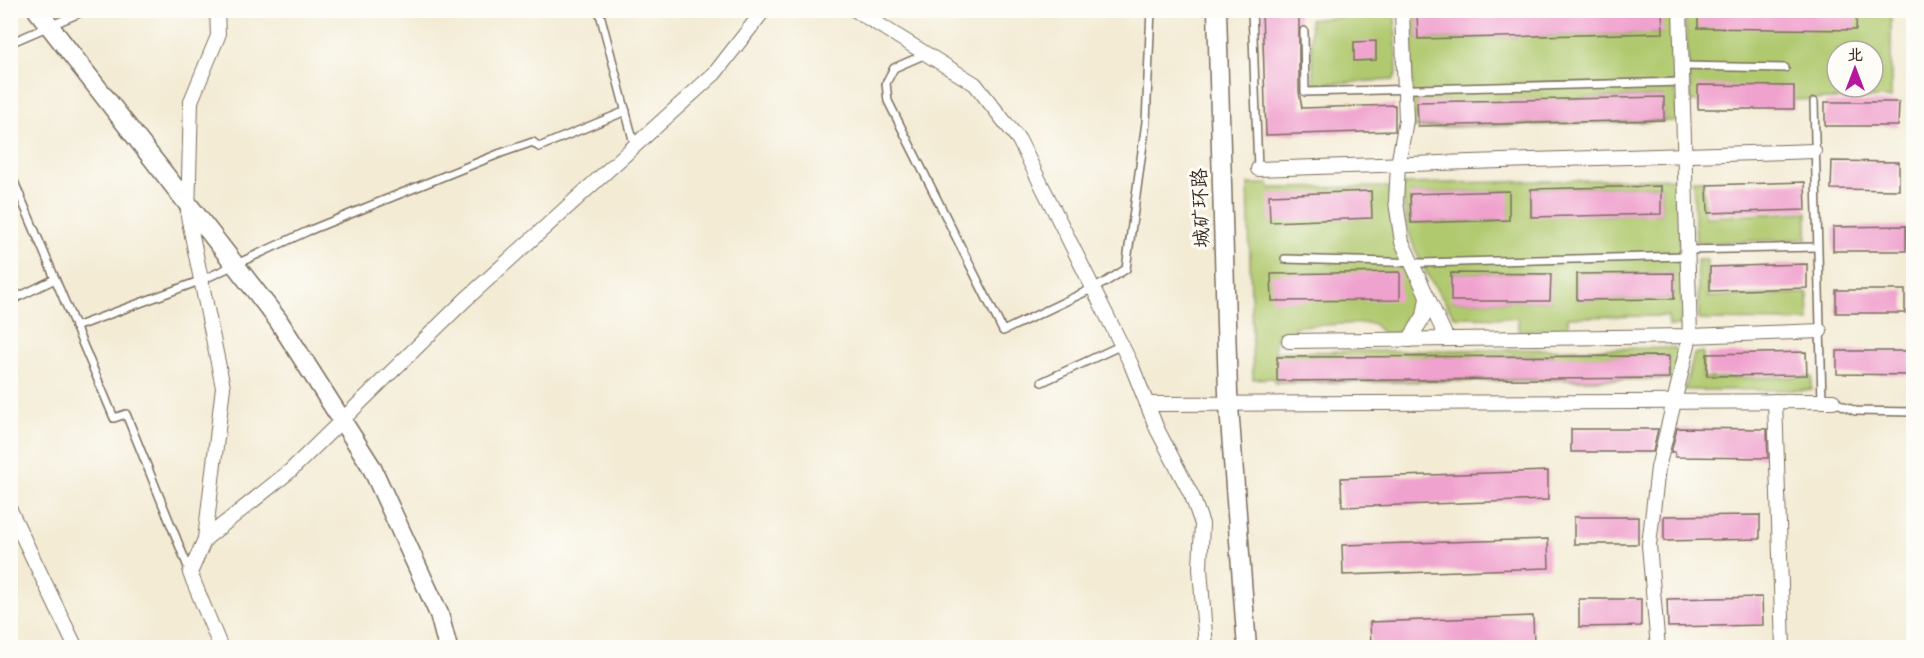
<svg xmlns="http://www.w3.org/2000/svg" width="1924" height="658" font-family="Itim,'LXGW WenKai TC',sans-serif">
<style>
.green{fill:#b0c96e;stroke:#767a46;stroke-width:1.5;fill-rule:evenodd}
.building{fill:#f0a2ce}
.lines{fill:none;stroke-linecap:round;stroke-linejoin:round}
.lane-casing{stroke:#7b6e5e;stroke-width:10}
.street-casing{stroke:#7b6e5e;stroke-width:16}
.secondary-casing{stroke:#7b6e5e;stroke-width:21}
.lane{stroke:#fff;stroke-width:7}
.street{stroke:#fff;stroke-width:14}
.secondary{stroke:#fff;stroke-width:18}
.labels{text-anchor:middle;dominant-baseline:central;stroke-width:6;stroke-linejoin:round;paint-order:stroke}
.street-label{font-size:20px;fill:#3b2a1e;stroke:#fdfcf7}
</style>
<rect width="100%" height="100%" fill="#fdfcf7"/>
<filter id="ink" filterUnits="userSpaceOnUse"><feTurbulence type="fractalNoise" baseFrequency=".0167" numOctaves="2"/><feDisplacementMap in="SourceGraphic" scale="12" xChannelSelector="R" yChannelSelector="G"/><feConvolveMatrix kernelMatrix="1 2 1 2 8 2 1 2 1" color-interpolation-filters="sRGB"/></filter>
<filter id="wash" filterUnits="userSpaceOnUse"><feTurbulence type="fractalNoise" baseFrequency=".008" numOctaves="4" result="noise"/><feDisplacementMap in="SourceGraphic" scale="24" xChannelSelector="R" yChannelSelector="G"/><feGaussianBlur stdDeviation="1.35" result="paint"/><feColorMatrix in="noise" values="0 0 0 0 0 0 0 0 0 0 0 0 0 0 0 0 0 1.4 0 .05"/><feComposite in="paint" operator="in"/></filter>
<g filter="url(#wash)">
<rect width="100%" height="100%" fill="#f3ebd4"/>
<g class="green">
<path d="M1517 10 1534 11 1535 36 1662 33V11H1672L1677 121 1412 128 1411 11H1470L1417 12 1418 39 1517 37ZM1663 97 1664 120 1566 121V98ZM1417 102 1550 122 1418 126Z"/>
<path d="M1685 11H1891V98L1691 102ZM1837 51H1873V87H1837Z"/>
<polygon points="1395,15 1397,73 1393,80 1314,84 1310,19"/>
<path d="M1678 178 1682 319 1680 326H1669L1668 316 1568 317V329L1518 330V318L1455 317C1424 271 1403 242 1403 184ZM1661 186V214L1531 216V189ZM1508 191 1509 220 1411 223V194ZM1452 273 1550 274V301H1452ZM1674 273V299L1577 300V274Z"/>
<polygon points="1693,180 1703,180 1705,217 1807,212 1807,239 1696,243"/>
<path d="M1248 184H1269L1270 188 1389 187 1392 227 1418 301 1415 315 1404 333 1384 334 1372 323 1296 326 1287 337H1275V352L1675 348 1678 352 1675 379 1275 383 1274 378 1253 379ZM1554 356V379L1423 380V357ZM1669 356V378L1571 379V357ZM1403 358V381H1277Z"/>
<polygon points="1697,260 1707,260 1708,297 1808,293 1809,321 1699,320"/>
<polygon points="1703,352 1703,378 1812,377 1812,390 1685,390 1694,354"/>
</g>
<g id="blocks">
<g class="building">
<polygon points="1262,10 1299,10 1299,92 1302,108 1395,105 1395,131 1266,135"/>
<polygon points="1662,10 1663,33 1418,39 1417,12"/>
<polygon points="1698,10 1857,10 1856,30 1698,28"/>
<polygon points="1376,41 1376,60 1354,61 1354,42"/>
<polygon points="1698,85 1794,86 1794,109 1698,109"/>
<polygon points="1664,97 1664,120 1418,126 1417,102"/>
<polygon points="1825,102 1899,102 1898,126 1825,126"/>
<polygon points="1832,161 1899,162 1899,190 1831,189"/>
<polygon points="1805,182 1806,210 1708,213 1707,185"/>
<polygon points="1661,186 1661,214 1531,217 1531,189"/>
<polygon points="1371,191 1372,218 1270,222 1269,195"/>
<polygon points="1509,191 1509,220 1411,223 1410,194"/>
<polygon points="1906,226 1906,251 1833,251 1833,227"/>
<polygon points="1807,264 1807,288 1710,291 1710,267"/>
<polygon points="1400,272 1400,300 1272,301 1271,274"/>
<polygon points="1451,273 1551,274 1550,301 1451,301"/>
<polygon points="1674,273 1674,299 1577,300 1577,274"/>
<rect x="1836" y="290" width="69" height="23"/>
<polygon points="1837,351 1911,351 1911,375 1837,374"/>
<polygon points="1806,352 1807,375 1707,376 1707,354"/>
<polygon points="1669,356 1669,378 1277,381 1277,357"/>
<polygon points="1677,428 1767,429 1768,458 1675,457 1675,452 1671,452"/>
<polygon points="1571,429 1658,429 1653,452 1571,452"/>
<polygon points="1548,471 1548,500 1342,507 1341,478"/>
<polygon points="1760,515 1760,539 1664,541 1664,516"/>
<rect x="1574" y="517" width="64" height="27"/>
<polygon points="1548,539 1549,568 1343,575 1342,545"/>
<polygon points="1762,597 1763,625 1668,627 1667,599"/>
<polygon points="1579,599 1641,599 1641,626 1579,627"/>
<polygon points="1533,616 1534,645 1371,648 1370,622"/>
</g>
</g>
</g>
<g filter="url(#ink)">
<use href="#blocks" fill-opacity="0" stroke="#7b6e5e" stroke-width="1.5"/>
<g class="lines">
<defs>
<g id="lane">
<polyline points="599,10 635,147"/>
<polyline points="1252,10 1258,169"/>
<polyline points="1304,31 1305,92 1682,82"/>
<polyline points="10,43 82,12"/>
<polyline points="926,54 894,68 886,83 888,101 1003,331 1104,283 1126,269 1146,122 1151,10"/>
<polyline points="1681,66 1785,68"/>
<polyline points="1814,102 1822,401"/>
<polyline points="10,172 114,418 126,414 190,572"/>
<polyline points="1687,250 1817,247"/>
<polyline points="1285,259 1423,263 1687,256"/>
<polyline points="10,301 55,279"/>
<polyline points="75,327 202,280 308,231 501,153 533,142 539,147 626,111"/>
<polyline points="1042,382 1122,345"/>
<polyline points="1833,401 1855,411 1914,412"/>
</g>
<g id="street">
<polyline points="855,10 975,84 1019,140 1131,364 1157,429 1192,496 1202,524 1200,568 1206,648"/>
<polyline points="1402,10 1406,120 1398,165 1396,202 1402,242 1447,339"/>
<polyline points="1258,169 1814,151"/>
<polyline points="1409,340 1424,316 1427,298"/>
<polyline points="1289,341 1690,336 1820,331"/>
<polyline points="1775,401 1783,648"/>
<polyline points="1147,404 1833,401"/>
<polyline points="10,510 76,648"/>
<polyline points="205,539 223,387 188,216 191,101 218,36 217,10"/>
<polyline points="221,648 190,573 205,539 290,471 465,300 715,73 764,10"/>
<polyline points="1658,648 1649,545 1658,468 1690,336 1680,10"/>
</g>
<g id="secondary">
<polyline points="37,10 278,320 371,466 439,614 448,648"/>
<polyline points="1217,10 1228,393 1247,648"/>
</g>
</defs>
<use href="#lane" class="lane-casing"/>
<use href="#street" class="street-casing"/>
<use href="#secondary" class="secondary-casing"/>
<use href="#lane" class="lane"/>
<use href="#street" class="street"/>
<use href="#secondary" class="secondary"/>
</g>
</g>
<g class="labels">
<g class="street-label">
<text transform="translate(1200 208) rotate(-92)">城矿环路</text>
</g>
</g>
<rect width="1924" height="658" fill="none" stroke="#fdfcf7" stroke-width="36"/>
<g transform="translate(1855 69)"><circle r="28" fill="#fdfcf7" stroke="#afa8a0" stroke-width="1.5"/>
<path d="M0-4.5L10 22L0 15L-10 22Z" fill="#b5179e"/>
<text y="-9" font-size="16" font-weight="bold" text-anchor="middle" fill="#3b2a1e">北</text>
</g>
</svg>
